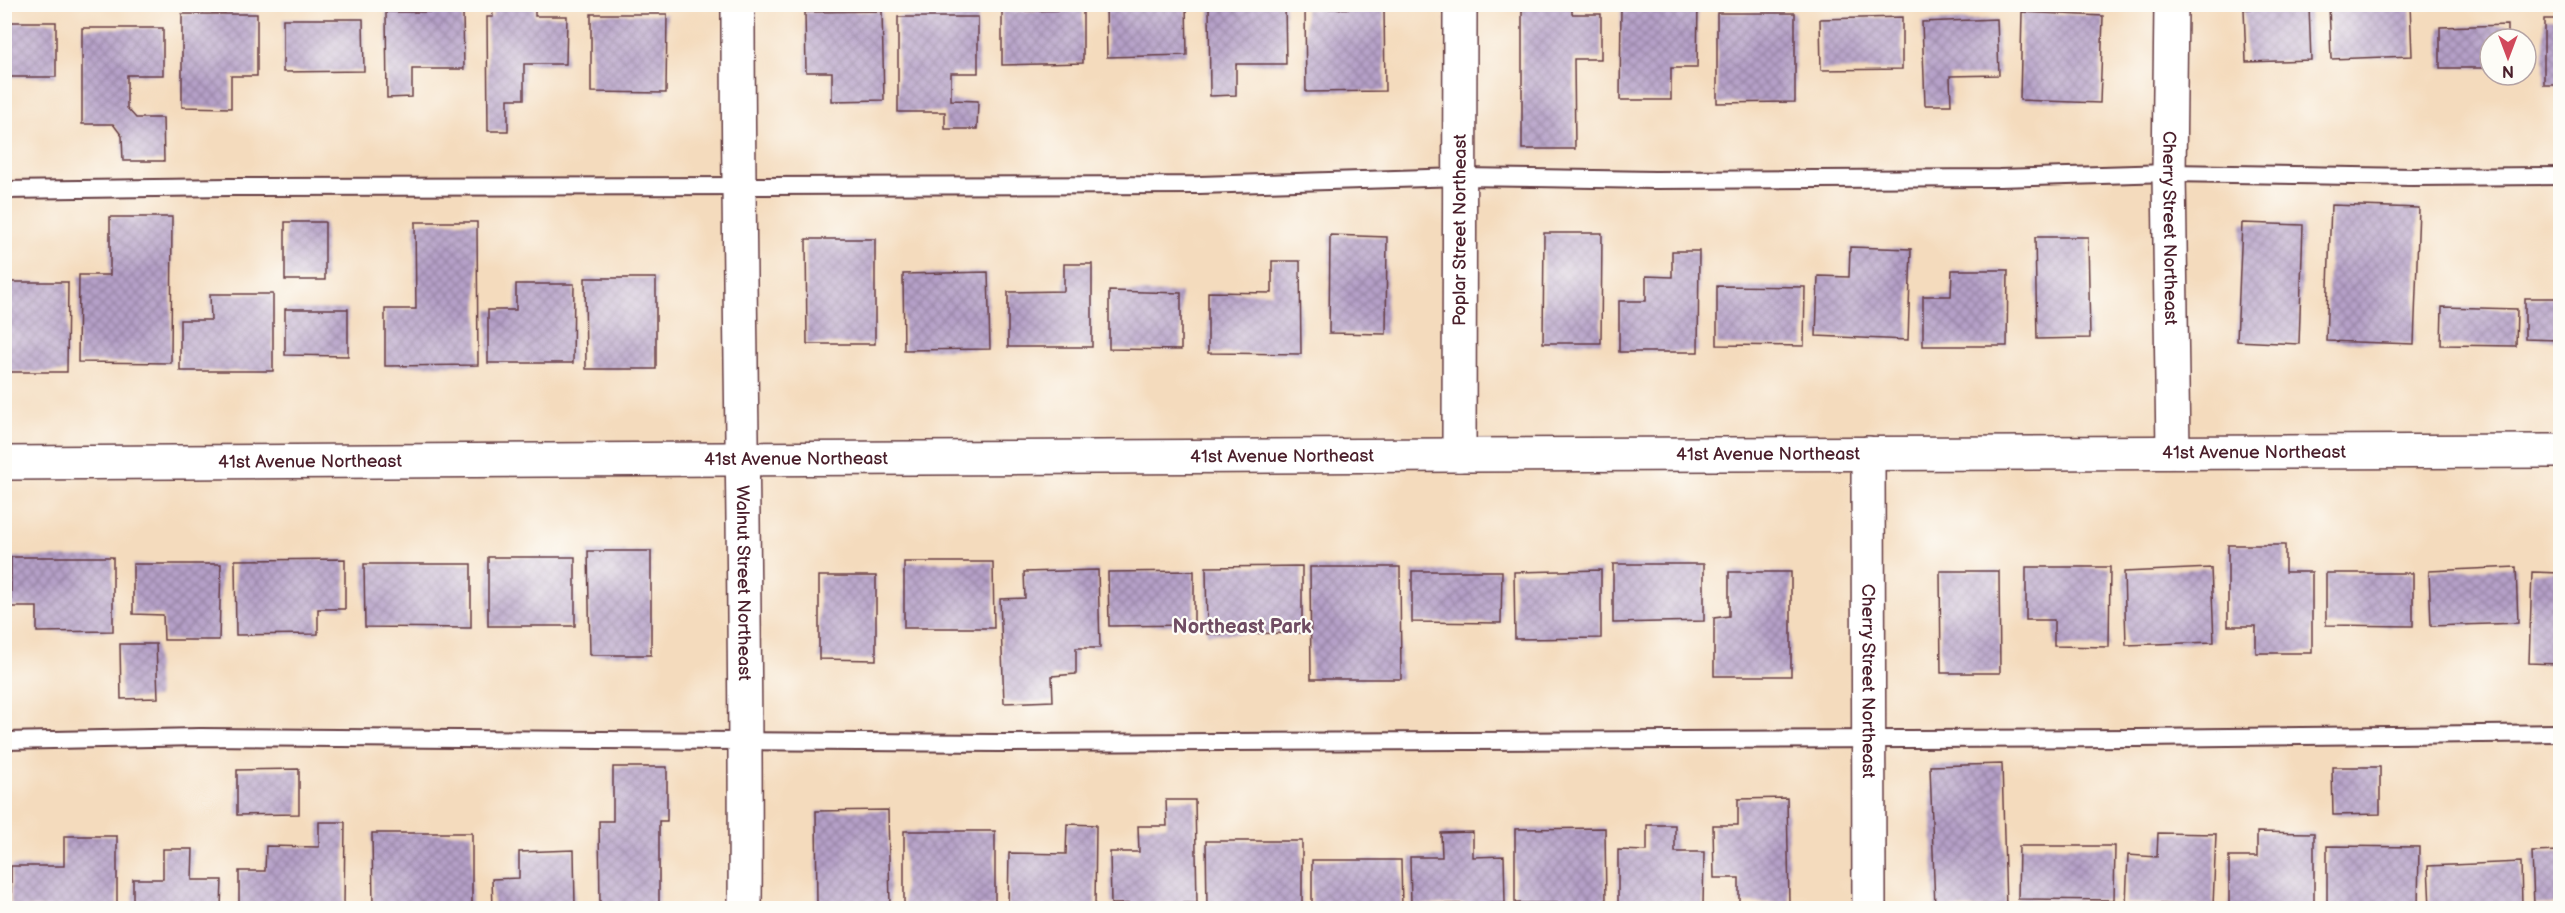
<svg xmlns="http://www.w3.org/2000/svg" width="2565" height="913" font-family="'Balsamiq Sans',sans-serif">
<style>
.building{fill:url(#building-cross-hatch)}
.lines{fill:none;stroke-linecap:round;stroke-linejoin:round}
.service-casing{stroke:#643b41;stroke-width:20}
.minor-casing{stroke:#643b41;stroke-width:36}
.service{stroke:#fff;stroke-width:16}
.minor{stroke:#fff;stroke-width:33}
.labels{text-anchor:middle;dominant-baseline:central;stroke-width:4.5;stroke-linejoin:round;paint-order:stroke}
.street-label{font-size:18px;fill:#4a1f2b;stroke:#fdfcf7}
.neighbourhood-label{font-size:20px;font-weight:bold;fill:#6f4c62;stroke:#fdfcf7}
</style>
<defs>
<pattern id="building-cross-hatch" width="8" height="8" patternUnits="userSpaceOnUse" patternTransform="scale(1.5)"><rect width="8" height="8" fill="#b5a0c8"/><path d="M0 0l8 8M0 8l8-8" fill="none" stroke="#9582a3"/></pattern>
</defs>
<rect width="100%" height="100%" fill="#fdfcf7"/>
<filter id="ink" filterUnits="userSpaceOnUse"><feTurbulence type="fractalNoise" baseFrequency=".0167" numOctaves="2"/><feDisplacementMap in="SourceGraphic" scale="12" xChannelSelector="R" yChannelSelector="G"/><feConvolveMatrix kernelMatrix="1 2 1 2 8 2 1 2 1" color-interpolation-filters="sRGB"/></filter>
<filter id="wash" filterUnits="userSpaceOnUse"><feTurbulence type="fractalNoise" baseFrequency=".008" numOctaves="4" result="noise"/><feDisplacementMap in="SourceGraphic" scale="24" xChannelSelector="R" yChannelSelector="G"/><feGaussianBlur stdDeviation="1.35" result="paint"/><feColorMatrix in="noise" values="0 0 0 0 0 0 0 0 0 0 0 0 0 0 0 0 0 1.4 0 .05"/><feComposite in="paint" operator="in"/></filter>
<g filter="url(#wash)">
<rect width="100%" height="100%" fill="#f4dbbd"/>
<g id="blocks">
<g class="building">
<polygon points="492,4 535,4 535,16 567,16 566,64 524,64 524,99 508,99 508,131 488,131 487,17 493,17"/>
<polygon points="1106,4 1186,4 1187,55 1107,57"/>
<polygon points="1209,4 1285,4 1286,64 1236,64 1236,95 1210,96"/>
<polygon points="1522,4 1572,4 1572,14 1601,14 1601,59 1574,59 1575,149 1522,149"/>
<polygon points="1621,4 1698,4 1697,68 1671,68 1671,100 1620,100"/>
<polygon points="2329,4 2410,4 2412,56 2331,59"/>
<polygon points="2309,6 2311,60 2246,62 2244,9"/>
<polygon points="1384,8 1385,91 1306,92 1305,9"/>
<polygon points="1083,10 1083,63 1002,65 1002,11"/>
<polygon points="882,11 884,100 832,101 832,72 806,72 805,12"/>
<polygon points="386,12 463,12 464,69 412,69 412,97 387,98"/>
<polygon points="2022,12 2103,16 2100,103 2020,100"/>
<polygon points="1717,13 1795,13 1795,102 1717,103"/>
<polygon points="182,14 257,14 257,76 231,76 231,108 182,107"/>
<polygon points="591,14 667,14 666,93 591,92"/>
<polygon points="898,17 978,17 978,73 951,73 951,100 978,101 977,129 945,129 945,112 898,112"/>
<polygon points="1902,17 1902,69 1821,70 1820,19"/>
<polygon points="283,19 363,19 364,71 283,72"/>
<polygon points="1997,19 1999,75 1950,76 1951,105 1925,105 1922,22"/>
<rect x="2544" y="19" width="16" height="66"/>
<rect x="4" y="22" width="52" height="55"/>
<polygon points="2508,25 2508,39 2490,39 2490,68 2440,68 2440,27"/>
<polygon points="82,28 163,28 163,75 127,75 127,108 136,118 163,118 164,161 123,161 122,136 113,124 82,124"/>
<polygon points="2331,205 2419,208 2414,344 2326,341"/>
<polygon points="110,217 172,217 171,363 78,362 79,275 110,275"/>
<rect x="285" y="222" width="40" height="58"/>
<polygon points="415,222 477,222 478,365 385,366 385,309 416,309"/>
<polygon points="2242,223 2303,225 2299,344 2237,341"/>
<polygon points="1544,233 1602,233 1601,343 1543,343"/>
<polygon points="1330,235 1387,237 1386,334 1329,333"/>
<polygon points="2035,237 2088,237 2090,338 2037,339"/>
<polygon points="806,239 875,239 875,344 807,344"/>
<polygon points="1850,247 1911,249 1908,340 1816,336 1818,276 1849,277"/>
<polygon points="1672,251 1699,251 1698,352 1619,352 1619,301 1646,301 1646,276 1672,277"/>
<polygon points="1272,261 1300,261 1301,354 1208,353 1208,292 1272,293"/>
<polygon points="1064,264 1092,264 1092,347 1008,347 1008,292 1064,291"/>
<polygon points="1952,270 2008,270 2007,346 1923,346 1923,296 1951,296"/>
<polygon points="988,272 990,349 904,350 903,274"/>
<polygon points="585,278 656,278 656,369 586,369"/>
<polygon points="4,282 68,282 67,372 4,372"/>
<polygon points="516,284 574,284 573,363 488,363 488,310 516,310"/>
<polygon points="1717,286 1805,287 1804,346 1717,345"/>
<polygon points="1109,291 1181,293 1181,350 1109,349"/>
<polygon points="210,294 273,294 273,371 180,371 180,320 211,320"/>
<polygon points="2525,298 2560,298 2560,340 2525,339"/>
<polygon points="2442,307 2517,309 2516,346 2441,345"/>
<polygon points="285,309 348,309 348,356 285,355"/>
<polygon points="2228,545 2285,545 2285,572 2312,572 2312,653 2256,653 2256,626 2228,626"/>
<polygon points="588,551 651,551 651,655 590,655"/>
<polygon points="11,557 113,557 113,631 37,632 37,607 11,607"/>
<rect x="488" y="557" width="87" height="69"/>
<polygon points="345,559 345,609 318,609 318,634 236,635 235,560"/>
<polygon points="904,562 993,562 994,628 904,628"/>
<polygon points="133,564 221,564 219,640 164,640 163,615 133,614"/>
<polygon points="364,564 471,564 471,628 365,627"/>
<polygon points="1613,564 1704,564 1704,621 1613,623"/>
<polygon points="1302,566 1302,633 1207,634 1206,567"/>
<polygon points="1310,567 1400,567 1401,679 1311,679"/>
<polygon points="2026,567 2110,567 2109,647 2054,646 2054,620 2026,620"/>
<polygon points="2516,567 2518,623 2431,626 2429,571"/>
<polygon points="2211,568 2214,642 2126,645 2124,572"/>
<polygon points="1098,570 1100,648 1076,648 1076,674 1052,676 1053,701 1004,703 1000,599 1025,598 1024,572"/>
<polygon points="1601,570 1601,638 1515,639 1514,572"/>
<polygon points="1194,571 1194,625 1109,626 1108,572"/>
<polygon points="1412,571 1502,571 1501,623 1412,622"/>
<polygon points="1940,571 1999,571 2000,673 1941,673"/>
<polygon points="1729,572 1791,572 1791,676 1714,676 1714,618 1729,616"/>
<polygon points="2532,572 2560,573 2560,664 2529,663"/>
<polygon points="2326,573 2413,573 2413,626 2326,625"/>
<polygon points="819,576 876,576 876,660 819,659"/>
<polygon points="120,644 156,644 158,698 121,699"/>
<polygon points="2002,764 2006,908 1935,908 1930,766"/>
<polygon points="613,767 667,767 667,821 659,821 659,908 600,908 599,821 613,821"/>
<polygon points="2332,767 2380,767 2380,814 2333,815"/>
<polygon points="299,769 299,814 237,815 237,770"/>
<polygon points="1787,798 1789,903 1739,903 1739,878 1714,878 1713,825 1738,825 1738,799"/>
<polygon points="1166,800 1195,800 1197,903 1111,904 1110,852 1139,852 1138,826 1167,826"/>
<polygon points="888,810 890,906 817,906 816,811"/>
<polygon points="319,822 345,822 344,908 239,908 239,871 265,871 266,846 319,847"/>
<polygon points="1067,824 1096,825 1095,908 1008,908 1009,853 1066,854"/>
<polygon points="1647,825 1675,825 1675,852 1704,852 1703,906 1618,905 1618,850 1647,851"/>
<polygon points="1605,828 1606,903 1515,903 1515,829"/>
<rect x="904" y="831" width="91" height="76"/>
<polygon points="1473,832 1473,857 1504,856 1505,903 1411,905 1410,857 1442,857 1441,833"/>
<polygon points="2257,832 2314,833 2314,908 2229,908 2229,857 2257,857"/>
<polygon points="372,833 472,833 472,908 373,908"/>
<polygon points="2158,833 2216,834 2213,906 2126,903 2128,855 2157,857"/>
<polygon points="64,836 117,836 117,908 11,908 11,866 64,866"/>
<polygon points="1206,841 1302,841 1302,908 1207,908"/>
<polygon points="2019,846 2115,846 2114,900 2018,899"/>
<polygon points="2327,846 2419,847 2418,908 2327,906"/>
<polygon points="163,849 193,849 192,880 222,880 221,908 133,908 133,879 163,879"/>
<polygon points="574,850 575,908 493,908 492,879 519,878 519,852"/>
<polygon points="2560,851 2560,904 2534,905 2532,852"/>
<polygon points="1312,860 1401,860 1402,908 1312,908"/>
<polygon points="2521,862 2522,906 2430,908 2428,866"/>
</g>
</g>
</g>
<g filter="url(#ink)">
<use href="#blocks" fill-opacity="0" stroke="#643b41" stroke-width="1.5"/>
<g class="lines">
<defs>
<g id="service">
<polyline points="4,190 230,187 1199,185 1461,177 1655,180 1999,178 2169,173 2413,177 2560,176"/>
<polyline points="4,741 200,737 998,743 2138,738 2560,733"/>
</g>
<g id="minor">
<path id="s1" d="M738 4C738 306 747 607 745 908"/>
<path id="s2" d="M2171 4 2169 173 2173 451"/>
<path id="s3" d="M1868 453 1869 908"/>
<path id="s4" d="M1459 455 1460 4"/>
<path id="s5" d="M4 463 1459 455 2560 451"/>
</g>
</defs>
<use href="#service" class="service-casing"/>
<use href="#minor" class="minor-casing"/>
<use href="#service" class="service"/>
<use href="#minor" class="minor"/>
</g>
</g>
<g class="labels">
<g class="street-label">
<text stroke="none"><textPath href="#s2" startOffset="224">Cherry Street Northeast</textPath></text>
<text stroke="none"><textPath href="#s4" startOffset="225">Poplar Street Northeast</textPath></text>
<text stroke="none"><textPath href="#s5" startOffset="2250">41st Avenue Northeast</textPath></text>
<text stroke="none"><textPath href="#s5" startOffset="1764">41st Avenue Northeast</textPath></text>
<text stroke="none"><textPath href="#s5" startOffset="1278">41st Avenue Northeast</textPath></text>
<text stroke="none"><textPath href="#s5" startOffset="792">41st Avenue Northeast</textPath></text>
<text stroke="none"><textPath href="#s5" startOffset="306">41st Avenue Northeast</textPath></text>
<text stroke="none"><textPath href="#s1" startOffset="579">Walnut Street Northeast</textPath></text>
<text stroke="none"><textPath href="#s3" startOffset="228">Cherry Street Northeast</textPath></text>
</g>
<g class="neighbourhood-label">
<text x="1242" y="627">Northeast Park</text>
</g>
</g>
<rect width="2565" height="913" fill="none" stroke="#fdfcf7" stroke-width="24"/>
<g transform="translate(2508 57) rotate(180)"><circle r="28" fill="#fdfcf7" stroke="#b5a4a5" stroke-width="1.5"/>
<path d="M0-4.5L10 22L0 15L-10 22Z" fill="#d1495b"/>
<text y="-9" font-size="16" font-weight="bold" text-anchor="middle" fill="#4a1f2b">N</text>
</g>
</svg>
